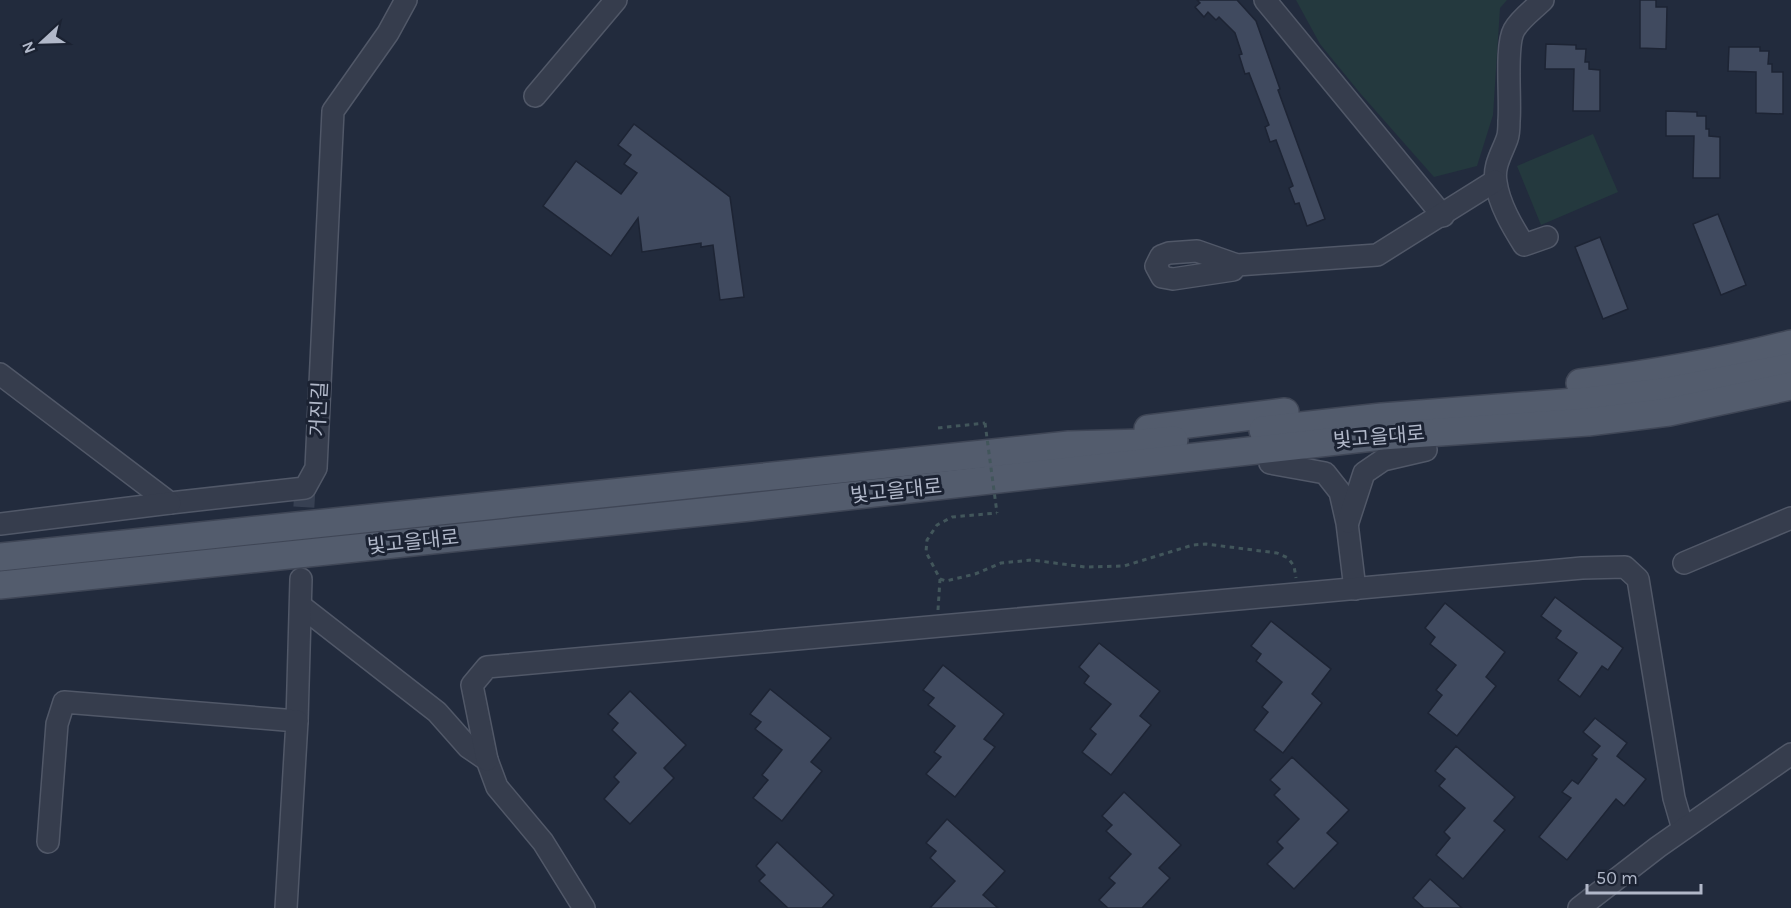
<svg xmlns="http://www.w3.org/2000/svg" width="1791" height="908" font-family="Karla,'Noto Sans KR',sans-serif">
<style>
.green{fill:#24393e}
.building{fill:#404a5f;stroke:#1d2434;stroke-width:1.5}
.lines{fill:none;stroke-linecap:round;stroke-linejoin:round}
.minor-tunnel{stroke:#374052;stroke-width:21;stroke-dasharray:21 10;stroke-linecap:butt}
.minor-casing{stroke:#515868;stroke-width:24}
.major-casing{stroke:#3f4656;stroke-width:30}
.path{stroke:#42565b;stroke-width:3;stroke-dasharray:4.5 4.5;stroke-linecap:butt}
.minor{stroke:#363d4d;stroke-width:21}
.major{stroke:#535c6d;stroke-width:27}
.path-bridge{stroke:#42565b;stroke-width:3;stroke-dasharray:4.5 4.5;stroke-linecap:butt}
.labels{text-anchor:middle;dominant-baseline:central;stroke-width:6;stroke-linejoin:round;paint-order:stroke}
.street-label{font-size:20px;fill:#b1b8c9;stroke:#1b2232}
</style>
<rect width="100%" height="100%" fill="#222b3d"/>
<g class="green">
<polygon points="1296,0 1507,0 1500,8 1493,115 1477,166 1434,177 1360,93 1320,44"/>
<polygon points="1593,134 1618,192 1541,225 1517,166"/>
</g>
<g class="building">
<polygon points="1197,0 1237,0 1256,21 1280,89 1278,90 1325,219 1307,226 1299,203 1295,204 1289,188 1293,186 1276,140 1270,142 1265,127 1269,125 1249,73 1245,74 1239,55 1242,54 1235,33 1219,17 1216,20 1208,12 1204,17 1195,7 1200,3"/>
<polygon points="1640,0 1656,0 1656,7 1667,7 1666,49 1640,48"/>
<polygon points="1546,44 1576,45 1576,49 1586,49 1585,62 1589,62 1589,69 1600,70 1600,111 1573,111 1574,69 1545,69"/>
<polygon points="1729,47 1760,47 1760,51 1769,51 1768,64 1772,64 1772,72 1783,72 1783,114 1756,113 1756,72 1728,71"/>
<polygon points="1666,111 1697,112 1697,116 1706,116 1706,129 1709,129 1709,136 1720,137 1720,178 1693,178 1694,136 1666,136"/>
<polygon points="634,124 730,197 744,297 720,300 713,245 701,247 701,243 642,252 638,218 611,256 543,206 576,161 621,194 637,173 624,164 631,155 618,145"/>
<polygon points="1718,214 1746,285 1721,295 1693,224"/>
<polygon points="1600,237 1628,309 1603,319 1575,247"/>
<polygon points="1555,597 1623,648 1608,670 1602,666 1580,697 1558,680 1577,653 1556,638 1561,631 1541,616"/>
<polygon points="1445,603 1505,652 1486,677 1496,686 1457,736 1428,713 1442,695 1436,690 1456,665 1430,644 1435,637 1425,628"/>
<polygon points="1271,621 1331,669 1312,694 1322,703 1283,753 1254,730 1268,712 1262,707 1282,682 1256,661 1261,654 1251,646"/>
<polygon points="1099,643 1160,691 1140,716 1151,725 1111,775 1082,752 1096,734 1090,729 1111,704 1084,683 1089,676 1079,667"/>
<polygon points="943,665 1004,714 984,739 995,747 955,797 926,774 941,757 934,752 955,726 928,705 934,698 923,690"/>
<polygon points="770,689 831,738 811,762 822,771 782,821 753,798 768,780 762,775 782,750 755,729 761,722 750,714"/>
<polygon points="630,691 686,745 664,768 674,778 630,824 604,799 619,782 614,777 636,753 612,730 618,723 608,714"/>
<polygon points="1595,718 1627,743 1617,756 1646,779 1624,806 1616,799 1567,860 1539,837 1571,798 1562,792 1572,780 1578,784 1597,759 1592,755 1600,746 1583,732"/>
<polygon points="1456,746 1515,797 1494,821 1505,830 1463,879 1436,855 1450,838 1444,832 1465,808 1439,786 1445,779 1435,771"/>
<polygon points="1292,757 1349,810 1327,833 1338,843 1294,889 1267,864 1283,848 1277,842 1299,819 1274,795 1280,789 1270,780"/>
<polygon points="1124,792 1181,845 1159,868 1170,878 1142,908 1108,908 1099,900 1115,883 1109,878 1131,854 1106,831 1112,825 1102,816"/>
<polygon points="947,819 1005,871 983,895 998,908 930,908 955,881 930,858 936,851 926,843"/>
<polygon points="777,842 834,895 822,908 788,908 759,881 765,875 756,866"/>
<polygon points="1430,879 1462,908 1424,908 1413,898"/>
</g>
<g class="lines">
<polyline class="minor-tunnel" points="302,538 305,488"/>
<defs>
<g id="minor">
<polyline points="1265,0 1443,216"/>
<path d="M1543 0C1534 9 1520 19 1514 30 1505 46 1511 99 1509 121 1509 126 1509 134 1507 139 1502 153 1493 166 1496 182 1499 204 1512 226 1524 245L1547 237"/>
<polyline points="535,96 616,0"/>
<polyline points="1237,265 1233,270 1173,279 1162,277 1156,266 1161,256 1169,253 1197,251 1237,265 1377,255 1495,181"/>
<polyline points="0,374 170,503 305,488 316,468 333,111 388,33 406,0"/>
<polyline points="1270,463 1325,473 1340,492 1347,523 1355,589"/>
<polyline points="1348,522 1364,473 1383,460 1426,450"/>
<polyline points="0,524 170,503"/>
<polyline points="1684,563 1791,518"/>
<polyline points="301,606 437,712 468,747 487,760 497,787 543,842 584,908"/>
<polyline points="297,721 301,579"/>
<polyline points="487,760 472,685 487,667 1582,568 1625,567 1638,579 1674,798 1683,829"/>
<polyline points="48,842 57,724 64,702 297,721 286,908"/>
<polyline points="1579,908 1658,847 1791,754"/>
</g>
<g id="major">
<path d="M1580 383C1652 374 1721 362 1791 344"/>
<polyline points="1148,429 1285,412"/>
<polyline points="1263,430 1382,417 1588,401 1663,392 1791,367"/>
<polyline points="0,557 1069,445 1142,443 1174,440"/>
<polyline points="0,585 750,507 1382,436 1588,422 1669,412 1791,386"/>
</g>
</defs>
<use href="#minor" class="minor-casing"/>
<use href="#major" class="major-casing"/>
<g class="path">
<polyline points="938,428 985,423"/>
<polyline points="940,579 946,581 975,574 1001,563 1032,560 1085,567 1124,566 1193,545 1206,544 1277,553 1288,558 1294,566 1296,578"/>
<polyline points="938,610 940,579 926,552 927,540 937,525 952,517 997,513"/>
</g>
<use href="#minor" class="minor"/>
<use href="#major" class="major"/>
<polyline class="path-bridge" points="985,423 997,513"/>
</g>
<g class="labels">
<g class="street-label">
<text transform="translate(319 409) rotate(-87)">거진길</text>
<text transform="translate(1379 437) rotate(-5)">빛고을대로</text>
<text transform="translate(896 491) rotate(-6)">빛고을대로</text>
<text transform="translate(413 542) rotate(-6)">빛고을대로</text>
</g>
</g>
<g transform="translate(42 42) rotate(248)" stroke="#1b2232" stroke-width="4.5" paint-order="stroke">
<path d="M0-4.5L10 22L0 15L-10 22Z" fill="#b1b8c9"/>
<text y="-9" font-size="16" font-weight="bold" text-anchor="middle" fill="#b1b8c9">N</text>
</g>
<path d="M1587 884v9h114v-9" fill="none" stroke="#b1b8c9" stroke-width="3"/>
<text x="1596" y="884" font-size="18" fill="#b1b8c9" stroke="#1b2232" stroke-width="4.5" paint-order="stroke">50 m</text>
</svg>
